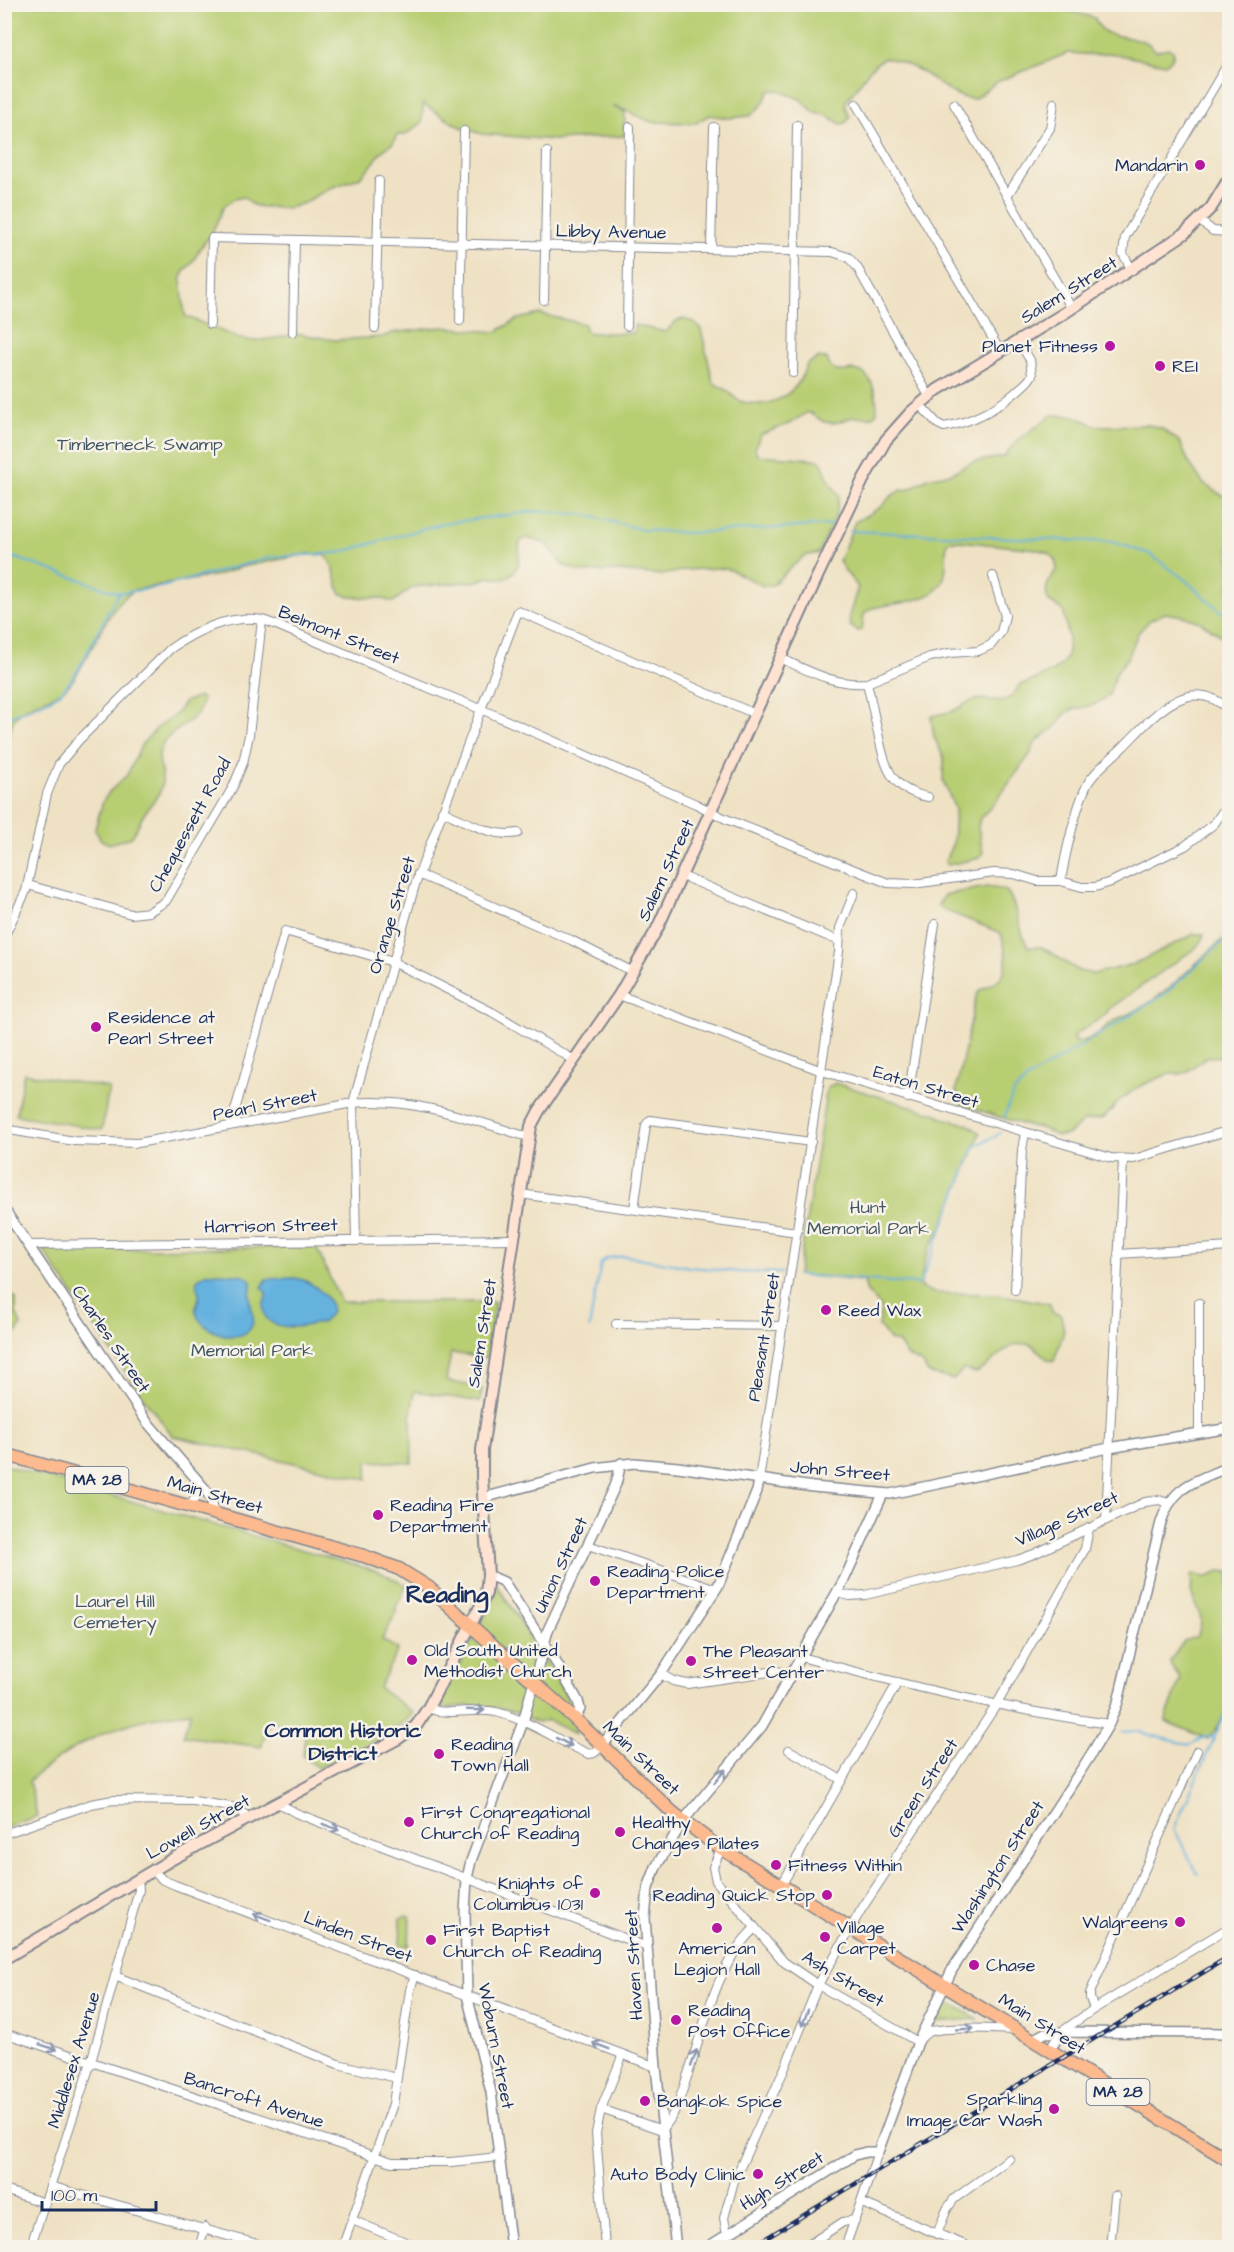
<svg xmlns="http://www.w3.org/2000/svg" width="1234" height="2252" font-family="'Architects Daughter',sans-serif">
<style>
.green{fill:#b8ce72;stroke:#6a7e68;stroke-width:1.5}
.water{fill:#66b2df;stroke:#40709e;stroke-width:1.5}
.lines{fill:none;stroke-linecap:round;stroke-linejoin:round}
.stream{stroke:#66b2df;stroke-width:2}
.minor-casing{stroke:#858890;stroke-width:10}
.tertiary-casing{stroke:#858890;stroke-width:12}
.secondary-casing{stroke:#858890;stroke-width:14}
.primary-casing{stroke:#858890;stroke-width:15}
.minor{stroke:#fff;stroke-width:8}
.tertiary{stroke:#fff;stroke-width:9}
.secondary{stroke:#fee3d2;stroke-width:10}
.primary{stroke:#fcba8e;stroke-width:12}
.rail-casing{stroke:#1b2f5e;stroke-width:4.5}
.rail{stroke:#f7f3e8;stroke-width:2;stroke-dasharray:7;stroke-linecap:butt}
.oneway{stroke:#8d97ae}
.poi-dot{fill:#b5179e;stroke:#f7f3e8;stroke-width:2}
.labels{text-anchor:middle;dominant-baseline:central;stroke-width:5;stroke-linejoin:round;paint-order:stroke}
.shield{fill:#f7f3e8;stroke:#5d6a87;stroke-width:1.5}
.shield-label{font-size:16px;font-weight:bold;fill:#1b2f5e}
.poi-label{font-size:18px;fill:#1b2f5e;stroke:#f7f3e8;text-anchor:start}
.street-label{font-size:18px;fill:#1b2f5e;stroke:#f7f3e8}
.park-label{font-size:18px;fill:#425763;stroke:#f7f3e8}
.neighbourhood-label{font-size:20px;font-weight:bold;fill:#1b2f5e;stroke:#f7f3e8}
.district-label{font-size:24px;font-weight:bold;fill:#1b2f5e;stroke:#f7f3e8}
</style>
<rect width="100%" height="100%" fill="#f7f3e8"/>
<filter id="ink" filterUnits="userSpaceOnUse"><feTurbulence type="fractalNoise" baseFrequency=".0167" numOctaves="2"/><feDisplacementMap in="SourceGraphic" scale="12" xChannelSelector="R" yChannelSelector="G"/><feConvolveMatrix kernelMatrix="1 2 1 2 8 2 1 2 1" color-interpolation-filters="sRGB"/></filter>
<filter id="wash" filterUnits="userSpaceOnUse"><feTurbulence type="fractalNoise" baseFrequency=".008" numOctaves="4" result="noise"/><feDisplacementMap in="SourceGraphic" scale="24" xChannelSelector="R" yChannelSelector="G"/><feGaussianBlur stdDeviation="1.35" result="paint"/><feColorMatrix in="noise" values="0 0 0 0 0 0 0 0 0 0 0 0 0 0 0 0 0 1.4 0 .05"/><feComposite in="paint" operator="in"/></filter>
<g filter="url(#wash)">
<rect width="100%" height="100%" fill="#efe1c3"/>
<g class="green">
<path d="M483 4 495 7 507 4H1059L1067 10 1095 18C1101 39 1123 35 1140 40 1148 42 1151 46 1156 51L1168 48 1174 52 1172 59 1165 64 1109 53 1095 55 1068 53 997 82 974 99C950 97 940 82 920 71 909 65 897 60 885 58 866 67 860 87 846 101V107L850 118 845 123 841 124 826 115 815 113 800 99 778 90 769 91 763 104 750 116 728 118 709 115 696 123 651 122 615 106 614 107 625 112 624 136 555 140 482 134 458 126 423 104 422 123 405 135H397L393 143 381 152 372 165 359 178 330 188 304 203 289 208 262 207 253 205 244 197 234 199 224 206 211 235 202 246 192 263 184 271 181 280 185 316 240 339 255 341 301 334 334 340 383 337 392 333 442 327 496 332 518 319 540 314 585 324V331L592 333H634V325L666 332 676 321 683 319 693 322 701 329 713 382C717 386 721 387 725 389 731 393 733 398 740 401 770 411 799 394 806 365L818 358 827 359C829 363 829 367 834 370 840 373 847 370 853 370 873 371 877 396 877 412L872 417H853L835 423 824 422 810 413H806L791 423 760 435 755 449 758 455 814 459 821 461 830 482 839 496 836 515 819 553 804 556 772 585 763 586 731 570 720 568 686 570 662 575 618 571 581 572 562 565 547 544 527 538 520 541C517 560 524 568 504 579L488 577 479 581 413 587 393 602 379 598 350 597 340 593 333 567 327 557 324 555 308 554 241 567 218 575 135 590C105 605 90 663 67 687 52 701 29 701 16 717 9 724 12 736 5 746V5Z"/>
<path d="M1052 415 1074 416 1097 426 1148 425 1161 428 1180 442 1188 461 1203 483 1218 493 1229 498V641L1200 622 1183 616 1165 613 1150 620 1138 633 1129 656 1116 673 1109 695 1094 705 1071 710 1064 715 1056 726 1035 743 1031 753 993 805 980 818 978 827 983 852 979 858 948 865 945 861 953 843 955 809 943 780 944 758 934 737 931 717C936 714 942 714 949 712 957 711 965 702 975 700 987 697 1001 705 1012 696 1016 693 1016 688 1020 684 1031 684 1036 678 1046 674 1078 662 1068 636 1063 610L1049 602C1042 588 1050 579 1057 569L1055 560 1049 553 1036 549 959 541H948C944 551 947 563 945 573 940 606 894 601 870 609L864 614 862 630 858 631 850 626 849 616 858 587 845 571 839 561 855 522 881 507 891 496 901 490H907L928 478 952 473 972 462 1004 457C1014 439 1036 428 1052 415Z"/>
<path d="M200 697 202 699C202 721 174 727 163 743 153 759 166 772 161 788 159 797 153 801 148 808 142 817 137 827 132 837L109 844 101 840 95 829 103 801 110 791 127 775 142 744 157 728 176 714 186 701Z"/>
<path d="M987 887C993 888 1001 888 1006 891 1014 895 1020 934 1028 947H1042L1079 971 1093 974 1134 964 1194 934H1204L1202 941 1194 949 1109 1009 1105 1015 1075 1035 1074 1040 1079 1042C1098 1038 1100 1030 1114 1021 1122 1016 1131 1014 1139 1009 1173 989 1199 959 1229 934V1056L1206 1057 1188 1071 1181 1074H1168L1140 1086 1120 1100 1104 1118 1084 1121 1067 1135 1057 1136 1044 1129 1018 1123 963 1105 958 1098 956 1090 976 997C979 989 983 989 990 985 1013 975 1006 952 1001 933L939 908 938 905 944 895Z"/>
<polygon points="24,1073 109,1088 102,1130 16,1115"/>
<path d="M835 1083 940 1115V1117L969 1125 980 1133C969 1164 955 1196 942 1227 939 1234 934 1240 930 1247 925 1259 922 1273 920 1287L934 1293 997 1294 1050 1304 1052 1312 1061 1315 1064 1331 1054 1361C1043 1360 1040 1349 1031 1345 1008 1337 992 1366 976 1373L964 1369 953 1380 928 1373 923 1364 907 1356 899 1343 889 1340 879 1326 881 1307 867 1292 864 1281 798 1275 827 1088Z"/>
<polygon points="316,1247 341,1302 495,1302 487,1358 451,1353 446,1381 482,1388 480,1402 415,1391 411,1413 412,1463 368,1461 367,1479 173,1436 141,1395 43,1250"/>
<polygon points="5,1288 16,1299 16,1313 21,1325 16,1334 10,1337 5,1336"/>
<path d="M4 1465 377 1571 407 1585 395 1609 397 1611 382 1640 398 1649 379 1688 413 1713C397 1734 343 1755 318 1768L303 1756 305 1734 271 1720 261 1747 183 1736 191 1712C127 1718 78 1739 29 1781L37 1816 5 1828Z"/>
<path d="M1220 1571 1229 1572V1705L1217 1728 1208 1739 1165 1721 1180 1680C1179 1672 1170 1669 1170 1661L1184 1641 1196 1637C1207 1617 1197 1612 1192 1595 1190 1589 1193 1583 1191 1576L1194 1574C1206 1579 1209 1578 1220 1571Z"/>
<polygon points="498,1586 567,1697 575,1734 547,1720 537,1723 514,1712 481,1705 442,1708 439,1705 485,1616"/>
<polygon points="407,1915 410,1916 409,1946 400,1945 401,1918"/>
<polygon points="947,2002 950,2003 978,2019 935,2022 944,2004"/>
</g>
<g class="water">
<path d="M221 1273 244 1275 251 1281C252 1288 249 1293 250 1299 250 1308 255 1313 253 1322 247 1349 198 1332 196 1311 195 1305 198 1303 199 1297 200 1291 195 1286 197 1280L205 1274Z"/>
<path d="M295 1278C310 1280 331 1296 332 1311L323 1322C300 1329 250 1334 267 1294L262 1287 267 1279Z"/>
</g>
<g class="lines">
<g class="stream">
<polyline points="850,531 1113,542 1150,554 1184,579 1230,619"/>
<polyline points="4,554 119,593 161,587 272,557 338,553 444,523 540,511 585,515 644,530 691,533 832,525"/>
<path d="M4 718C21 711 41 705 56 696 80 680 100 620 119 593"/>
<polyline points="1004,1118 1013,1093 1027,1079 1165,994 1230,935"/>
<path d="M797 1275 920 1284 974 1148C983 1139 992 1141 1000 1133"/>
<polyline points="589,1328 601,1263 607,1258 627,1256 690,1267 739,1272 782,1273"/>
<polyline points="1122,1732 1135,1731 1189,1745 1204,1737 1214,1737"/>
<polyline points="1198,1874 1174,1829 1230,1702"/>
</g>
</g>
</g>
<g filter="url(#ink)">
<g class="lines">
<defs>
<g id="minor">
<polyline points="856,104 1000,351"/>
<polyline points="954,104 1072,309"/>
<polyline points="1007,196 1050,128 1054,103"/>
<polyline points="1200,221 1213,231 1230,232"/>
<polyline points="711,249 714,127"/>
<polyline points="1132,270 1123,254 1125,237 1230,60"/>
<polyline points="544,300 547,152"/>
<polyline points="460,321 464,131"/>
<polyline points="210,324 212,238 832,252 848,257 857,267 929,396"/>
<polyline points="627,326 630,127"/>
<polyline points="375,328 379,181"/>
<polyline points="293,332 295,240"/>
<polyline points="793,373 797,125"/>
<path d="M919 404 938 424 944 427C972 422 995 410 1016 392 1022 386 1029 382 1032 375L1030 360 1018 340"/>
<path d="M780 658C809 671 835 686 867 683L930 657 950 653 978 651 991 645 1001 632 1005 616 993 576"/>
<path d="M867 683C871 699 874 716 878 733 885 766 890 790 928 797"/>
<path d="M442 811C466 821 492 838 518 833"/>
<polyline points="418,874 571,940 633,972"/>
<polyline points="682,876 839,941"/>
<path d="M1061 881C1065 855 1076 806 1088 783 1096 769 1112 758 1123 747 1151 719 1189 670 1230 711"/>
<polyline points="28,885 131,914 149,912 166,901 233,787 243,763 249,735 262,620"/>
<path d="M4 937 26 891 47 794 59 764 79 740 170 649C195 631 230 614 262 620 273 623 283 628 293 632L490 713 696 804 726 819 888 883 913 884 994 873 1014 874 1037 881H1061L1082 887H1095L1111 882 1185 846 1214 824 1230 801"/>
<polyline points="619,995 822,1071 1111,1158 1134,1159 1230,1130"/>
<polyline points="908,1098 935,924"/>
<polyline points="235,1125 234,1114 285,931 393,962 492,1012 574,1060"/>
<path d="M4 1129 74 1141 138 1143 353 1103C413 1097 472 1120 528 1137"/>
<polyline points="520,1194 797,1232"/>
<polyline points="634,1209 646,1125 650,1120 811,1142"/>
<polyline points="356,1240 353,1103 415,885 518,611 755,714"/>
<polyline points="29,1245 513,1239"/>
<polyline points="1118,1254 1230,1247"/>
<polyline points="1015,1290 1022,1150 1025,1133"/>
<polyline points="1199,1303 1199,1433"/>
<polyline points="616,1324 783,1326"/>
<polyline points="759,1480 839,952 840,928 854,893"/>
<polyline points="1106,1520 1123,1160"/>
<polyline points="588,1545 716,1589"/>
<polyline points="837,1593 850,1596 865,1595 1017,1560 1034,1554 1145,1502 1159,1500 1168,1503"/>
<path d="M801 1657C902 1685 1005 1709 1109 1724"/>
<polyline points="661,1674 673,1681 687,1684 776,1671 791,1674"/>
<path d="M428 1708C449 1717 473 1707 496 1712 529 1720 558 1741 589 1754L594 1753 602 1746"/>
<polyline points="789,1750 842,1780"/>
<polyline points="278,1803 296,1813 337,1829 647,1947"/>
<polyline points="4,1834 91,1804 113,1800 194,1801 237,1808 249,1818"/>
<path d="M721 1849 713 1867 716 1881 784 1962 818 1985 918 2042C921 2038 924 2034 929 2032 945 2026 993 2029 1012 2030"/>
<polyline points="153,1871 163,1880 175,1885 656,2067"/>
<polyline points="781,1886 898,1682"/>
<polyline points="115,1976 338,2064 397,2078"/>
<polyline points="1094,2009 1230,1927"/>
<polyline points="1061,2032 1094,2009 1090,1998 1090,1993 1197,1751"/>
<polyline points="4,2033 392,2162 451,2162 499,2157"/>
<path d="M601 2109 662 2130C675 2116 680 2098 686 2080 703 2032 715 1965 754 1929"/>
<polyline points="50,2186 271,2248"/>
<polyline points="4,2190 45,2203"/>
<polyline points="862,2203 972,2248"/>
<polyline points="352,2220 420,2248"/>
<polyline points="937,2234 947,2209 954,2199 1009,2159"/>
<polyline points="727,2235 724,2218 734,2181 784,2070 818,1985 861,1910 997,1704 1085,1549 1089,1528"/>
<polyline points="30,2248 91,2062 139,1890 138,1879"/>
<polyline points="199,2248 205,2227"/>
<polyline points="342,2248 393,2104 410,1990 415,1975"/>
<polyline points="605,2248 596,2133 601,2109 623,2054"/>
<polyline points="804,2248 843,2222 855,2220"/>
<polyline points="845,2248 878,2152"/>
<polyline points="1110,2248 1115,2196"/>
</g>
<g id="tertiary">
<polyline points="4,1209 147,1422 206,1490 212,1501 213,1513"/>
<polyline points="483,1498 595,1468 634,1463 678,1467 813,1487 890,1494 1109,1448 1230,1428"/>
<polyline points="190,1507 199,1492 197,1482"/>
<polyline points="488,1575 504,1582 557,1664 578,1701 580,1709 575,1719"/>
<polyline points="602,1746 661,1674 718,1586 757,1491 759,1480"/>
<polyline points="1032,2040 1045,2033 1061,2032 1230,2033"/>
<polyline points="1050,2050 1061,2032"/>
<polyline points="511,2248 491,2092 467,1995 465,1912 467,1878 471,1861 523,1722 548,1630 616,1484 621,1463"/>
<polyline points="676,2248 656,2067 645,1918 648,1888 656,1867 683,1821 762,1726 845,1578 883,1494"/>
<path d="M706 2248 855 2155 866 2152H878L918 2042 952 1970 1090 1756 1109 1724 1118 1702 1160 1526C1171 1485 1195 1482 1230 1466"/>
</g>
<polyline id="secondary" points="4,1959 174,1858 399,1738 416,1726 428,1708 481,1605 486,1593 488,1575 482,1477 482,1450 531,1126 539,1111 619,995 657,929 818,575 863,480 886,440 911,412 937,390 1063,314 1184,234 1211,208 1230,177"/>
<polyline id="primary" points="4,1454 364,1556 399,1569 428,1587 575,1719 672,1812 714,1844 1230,2161"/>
</defs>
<use href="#minor" class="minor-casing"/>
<use href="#tertiary" class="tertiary-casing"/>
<use href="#secondary" class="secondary-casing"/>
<use href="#primary" class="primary-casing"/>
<use href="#minor" class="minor"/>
<use href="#tertiary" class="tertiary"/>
<use href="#secondary" class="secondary"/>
<use href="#primary" class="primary"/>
<defs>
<polyline id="rail" points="750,2248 1230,1956"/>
</defs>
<use href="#rail" class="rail-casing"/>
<use href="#rail" class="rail"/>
</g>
<defs><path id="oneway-shaft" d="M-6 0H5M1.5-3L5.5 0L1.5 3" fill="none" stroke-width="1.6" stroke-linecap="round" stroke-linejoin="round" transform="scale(1.5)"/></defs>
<g class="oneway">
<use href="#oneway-shaft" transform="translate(476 1710) rotate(2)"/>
<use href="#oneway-shaft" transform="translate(564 1742) rotate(27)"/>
<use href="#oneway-shaft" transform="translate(720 1776) rotate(-50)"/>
<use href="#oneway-shaft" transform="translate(331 1827) rotate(21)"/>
<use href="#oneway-shaft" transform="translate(262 1917) rotate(-160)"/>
<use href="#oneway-shaft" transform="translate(805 2018) rotate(110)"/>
<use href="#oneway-shaft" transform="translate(965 2029) rotate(-3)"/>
<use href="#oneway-shaft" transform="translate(601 2046) rotate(-159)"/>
<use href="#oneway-shaft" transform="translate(48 2047) rotate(18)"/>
<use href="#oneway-shaft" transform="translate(694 2058) rotate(-71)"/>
</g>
</g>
<g class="poi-dot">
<circle cx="1200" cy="165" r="6"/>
<circle cx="1110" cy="346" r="6"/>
<circle cx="1160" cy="366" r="6"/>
<circle cx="96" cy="1027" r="6"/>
<circle cx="826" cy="1310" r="6"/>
<circle cx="378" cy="1515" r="6"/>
<circle cx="595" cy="1581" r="6"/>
<circle cx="412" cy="1660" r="6"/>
<circle cx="691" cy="1661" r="6"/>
<circle cx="439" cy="1754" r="6"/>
<circle cx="409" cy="1822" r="6"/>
<circle cx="620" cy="1832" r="6"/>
<circle cx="776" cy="1865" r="6"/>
<circle cx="595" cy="1893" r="6"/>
<circle cx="827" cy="1895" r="6"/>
<circle cx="1180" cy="1922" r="6"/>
<circle cx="717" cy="1928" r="6"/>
<circle cx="825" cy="1937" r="6"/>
<circle cx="431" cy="1940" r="6"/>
<circle cx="974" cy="1965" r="6"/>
<circle cx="676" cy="2020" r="6"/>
<circle cx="645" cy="2101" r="6"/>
<circle cx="1054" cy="2109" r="6"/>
<circle cx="758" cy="2174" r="6"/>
</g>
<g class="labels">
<g class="shield">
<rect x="65.5" y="1467" width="63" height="26" rx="4.5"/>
<rect x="1086.5" y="2079" width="63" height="26" rx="4.5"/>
</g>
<g class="shield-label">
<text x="97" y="1480">MA 28</text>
<text x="1118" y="2092">MA 28</text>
</g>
<g class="poi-label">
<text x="1188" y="165" text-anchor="end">Mandarin</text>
<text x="1098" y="346" text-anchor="end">Planet Fitness</text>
<text x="1172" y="366">REI</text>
<text x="108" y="1017">Residence at<tspan x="108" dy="21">Pearl Street</tspan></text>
<text x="838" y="1310">Reed Wax</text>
<text x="390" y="1505">Reading Fire<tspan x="390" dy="21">Department</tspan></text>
<text x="607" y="1571">Reading Police<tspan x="607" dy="21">Department</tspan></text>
<text x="424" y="1650">Old South United<tspan x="424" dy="21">Methodist Church</tspan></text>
<text x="703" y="1651">The Pleasant<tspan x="703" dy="21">Street Center</tspan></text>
<text x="451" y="1744">Reading<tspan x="451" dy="21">Town Hall</tspan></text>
<text x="421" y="1812">First Congregational<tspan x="421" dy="21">Church of Reading</tspan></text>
<text x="632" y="1822">Healthy<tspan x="632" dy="21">Changes Pilates</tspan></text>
<text x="788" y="1865">Fitness Within</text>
<text x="583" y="1883" text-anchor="end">Knights of<tspan x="583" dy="21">Columbus 1031</tspan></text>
<text x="815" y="1895" text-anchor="end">Reading Quick Stop</text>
<text x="1168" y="1922" text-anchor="end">Walgreens</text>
<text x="837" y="1927">Village<tspan x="837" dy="21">Carpet</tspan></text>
<text x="443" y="1930">First Baptist<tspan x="443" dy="21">Church of Reading</tspan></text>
<text x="717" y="1948" text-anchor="middle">American<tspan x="717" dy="21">Legion Hall</tspan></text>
<text x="986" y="1965">Chase</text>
<text x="688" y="2010">Reading<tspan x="688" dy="21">Post Office</tspan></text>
<text x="1042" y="2099" text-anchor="end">Sparkling<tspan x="1042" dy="21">Image Car Wash</tspan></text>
<text x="657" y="2101">Bangkok Spice</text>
<text x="746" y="2174" text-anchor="end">Auto Body Clinic</text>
</g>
<g class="street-label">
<text transform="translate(611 232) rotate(1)">Libby Avenue</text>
<text transform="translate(1069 290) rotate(-32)">Salem Street</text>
<text transform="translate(339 635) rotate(22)">Belmont Street</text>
<text transform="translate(190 825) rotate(-61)">Chequessett Road</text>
<text transform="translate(666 870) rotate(-65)">Salem Street</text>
<text transform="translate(392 915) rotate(-73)">Orange Street</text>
<text transform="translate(926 1087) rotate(17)">Eaton Street</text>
<text transform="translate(265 1105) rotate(-11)">Pearl Street</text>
<text transform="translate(271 1226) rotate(-1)">Harrison Street</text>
<text transform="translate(482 1333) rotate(-81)">Salem Street</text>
<text transform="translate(764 1337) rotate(-81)">Pleasant Street</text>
<text transform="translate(111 1339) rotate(56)">Charles Street</text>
<text transform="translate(840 1471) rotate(5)">John Street</text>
<text transform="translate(215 1495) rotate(16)">Main Street</text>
<text transform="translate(1067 1519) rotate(-24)">Village Street</text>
<text transform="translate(561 1565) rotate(-65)">Union Street</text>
<text transform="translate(641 1758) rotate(44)">Main Street</text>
<text transform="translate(923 1788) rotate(-57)">Green Street</text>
<text transform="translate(198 1827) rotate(-29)">Lowell Street</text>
<text transform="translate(998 1867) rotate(-57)">Washington Street</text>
<text transform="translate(358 1937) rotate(21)">Linden Street</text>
<text transform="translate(634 1965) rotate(-93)">Haven Street</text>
<text transform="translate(843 1979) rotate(31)">Ash Street</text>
<text transform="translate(1042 2024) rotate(32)">Main Street</text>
<text transform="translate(496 2046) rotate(79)">Woburn Street</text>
<text transform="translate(74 2060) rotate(-73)">Middlesex Avenue</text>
<text transform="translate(254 2100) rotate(18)">Bancroft Avenue</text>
<text transform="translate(782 2181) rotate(-32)">High Street</text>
</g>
<g class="park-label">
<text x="140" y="444">Timberneck Swamp</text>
<text x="868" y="1207">Hunt<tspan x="868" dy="21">Memorial Park</tspan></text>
<text x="252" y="1350">Memorial Park</text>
<text x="115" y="1601">Laurel Hill<tspan x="115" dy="21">Cemetery</tspan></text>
</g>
<g class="neighbourhood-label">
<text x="343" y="1731">Common Historic<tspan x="343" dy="23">District</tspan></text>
</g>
<g class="district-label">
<text x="447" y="1595">Reading</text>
</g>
</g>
<rect width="1234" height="2252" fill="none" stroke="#f7f3e8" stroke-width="24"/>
<path d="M42 2201v9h114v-9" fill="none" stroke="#1b2f5e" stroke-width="3"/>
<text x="51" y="2201" font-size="18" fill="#1b2f5e" stroke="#f7f3e8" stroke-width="4.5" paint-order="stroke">100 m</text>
</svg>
